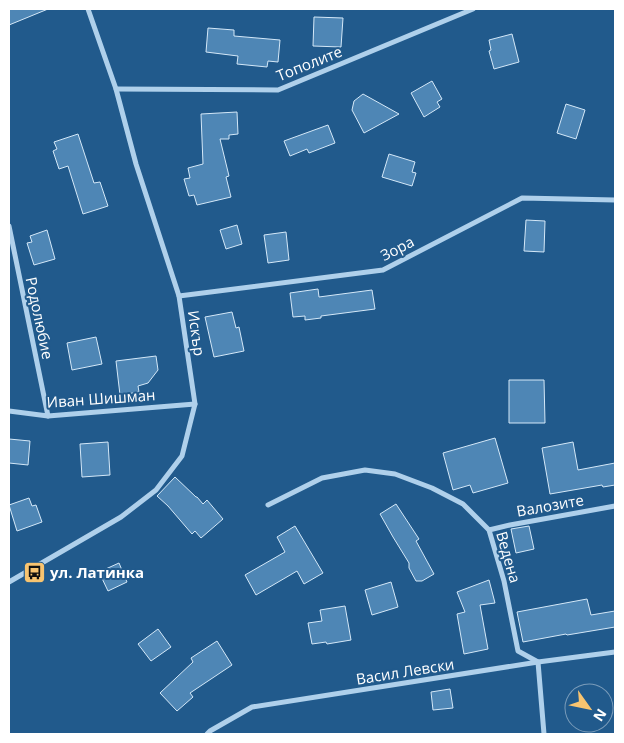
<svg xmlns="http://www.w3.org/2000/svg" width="624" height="743" font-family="'Open Sans',sans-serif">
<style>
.building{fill:#4e86b5;stroke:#d4e8f8}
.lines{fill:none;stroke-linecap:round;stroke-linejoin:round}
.minor{stroke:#afd0eb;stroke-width:5}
.labels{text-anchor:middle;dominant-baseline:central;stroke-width:4;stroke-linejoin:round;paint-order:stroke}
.street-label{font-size:15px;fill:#fff;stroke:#215a8c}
.poi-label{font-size:15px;font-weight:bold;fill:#fff;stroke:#215a8c;text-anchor:start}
</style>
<rect width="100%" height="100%" fill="#215a8c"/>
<g class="building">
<polygon points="9,9 48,9 9,25"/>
<polygon points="314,17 343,18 341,47 313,46"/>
<polygon points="208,28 234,30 234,36 280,40 278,62 268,61 267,67 237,64 238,56 206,52"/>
<polygon points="512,34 519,62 494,69 489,51 491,50 489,40"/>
<polygon points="432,81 442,99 437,102 440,107 424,117 411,93"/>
<polygon points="363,94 399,114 364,133 352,110 354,101"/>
<polygon points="566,104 585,110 576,139 557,133"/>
<polygon points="237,112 238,134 229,135 229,139 220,139 229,176 226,177 231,197 197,205 194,195 189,196 184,179 190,178 188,168 203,164 201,114"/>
<polygon points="328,125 335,143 309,153 307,149 290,156 284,141"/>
<polygon points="78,134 94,183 100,182 108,206 83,214 68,166 59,169 53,151 57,149 54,142"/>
<polygon points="389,154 415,162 412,172 416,173 412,186 382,177"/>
<polygon points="526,220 545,221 544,252 524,251"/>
<polygon points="237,225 242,244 226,249 220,230"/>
<polygon points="47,230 55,259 34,265 27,243 32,242 30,236"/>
<polygon points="286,232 289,260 268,263 264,235"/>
<polygon points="318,289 319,297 372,290 375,309 321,316 321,318 305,320 305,316 293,317 290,293"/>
<polygon points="232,312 236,328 239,327 244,351 214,357 205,317"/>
<polygon points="96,337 102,364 72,370 67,343"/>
<polygon points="156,356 158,370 148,383 138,386 139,392 120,395 116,361"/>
<polygon points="509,380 544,380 545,423 509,423"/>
<polygon points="495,438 508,483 473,493 470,485 453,490 443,453"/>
<polygon points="9,439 30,441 28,465 9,463"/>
<polygon points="108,442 110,475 82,477 80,444"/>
<polygon points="573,442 578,470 615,463 615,485 603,487 602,485 550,494 542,448"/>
<polygon points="175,477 196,497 197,497 203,504 207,500 223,519 201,538 195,531 192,534 168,506 157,496"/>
<polygon points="29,498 32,506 36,505 42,522 17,531 9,505"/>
<polygon points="396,504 419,539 416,541 434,574 422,581 416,581 409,568 409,563 393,537 380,514"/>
<polygon points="295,526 323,573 304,584 297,571 256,595 245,575 285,552 277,537"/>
<polygon points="529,526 534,549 516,553 511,529"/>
<polygon points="119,563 127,582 108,591 99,572"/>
<polygon points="489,580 495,603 480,605 488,649 464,654 457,614 465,612 457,592"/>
<polygon points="391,582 398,607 372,615 365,590"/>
<polygon points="587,599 591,615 615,611 615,627 567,635 566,634 523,642 517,612"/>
<polygon points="345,606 351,640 327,644 326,642 312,644 308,623 322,621 320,610"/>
<polygon points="158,629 171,647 151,661 138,644"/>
<polygon points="217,641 232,665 190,693 193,697 177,711 160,693 193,662 191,658"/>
<polygon points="450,689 453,708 433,710 431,692"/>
</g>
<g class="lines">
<g class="minor">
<polyline points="116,89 278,90 473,9"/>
<polyline points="9,226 48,416"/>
<polyline points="179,296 383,270 522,198 615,200"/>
<polyline points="9,411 48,416 195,404"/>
<polyline points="268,505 322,478 365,470 395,474 432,488 463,504 489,530 504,581 518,651 538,662 544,734"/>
<polyline points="489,530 510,525 615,506"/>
<polyline points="9,582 121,517 156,490 182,456 195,404 179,296 136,164 116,89 88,9"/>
<polyline points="207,734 210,731 252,707 538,662 615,652"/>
</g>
</g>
<defs>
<symbol id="bus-square" viewBox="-11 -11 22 22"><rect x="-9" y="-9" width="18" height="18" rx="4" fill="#f8c470" stroke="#215a8c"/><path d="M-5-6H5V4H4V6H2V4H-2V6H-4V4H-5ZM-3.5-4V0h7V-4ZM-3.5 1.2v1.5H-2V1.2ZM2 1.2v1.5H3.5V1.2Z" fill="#111"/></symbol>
</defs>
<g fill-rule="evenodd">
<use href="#bus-square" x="22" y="560" width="25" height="25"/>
</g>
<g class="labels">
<g class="street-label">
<text transform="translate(309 63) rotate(-22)">Тополите</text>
<text transform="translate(397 248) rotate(-27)">Зора</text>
<text transform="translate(40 318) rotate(78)">Родолюбие</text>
<text transform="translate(197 333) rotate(82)">Искър</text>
<text transform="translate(101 398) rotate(-4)">Иван Шишман</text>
<text transform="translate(550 505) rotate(-10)">Валозите</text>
<text transform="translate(509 557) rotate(74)">Ведена</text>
<text transform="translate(405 671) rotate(-9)">Васил Левски</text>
</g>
<g class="poi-label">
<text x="50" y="572">ул. Латинка</text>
</g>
</g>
<rect width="624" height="743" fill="none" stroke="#ffffff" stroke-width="20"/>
<g transform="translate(589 708) rotate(123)"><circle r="24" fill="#215a8c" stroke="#7a9cba"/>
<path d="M0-4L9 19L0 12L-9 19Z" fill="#f8c470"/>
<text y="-8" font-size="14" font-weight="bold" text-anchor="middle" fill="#ffffff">N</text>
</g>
</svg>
